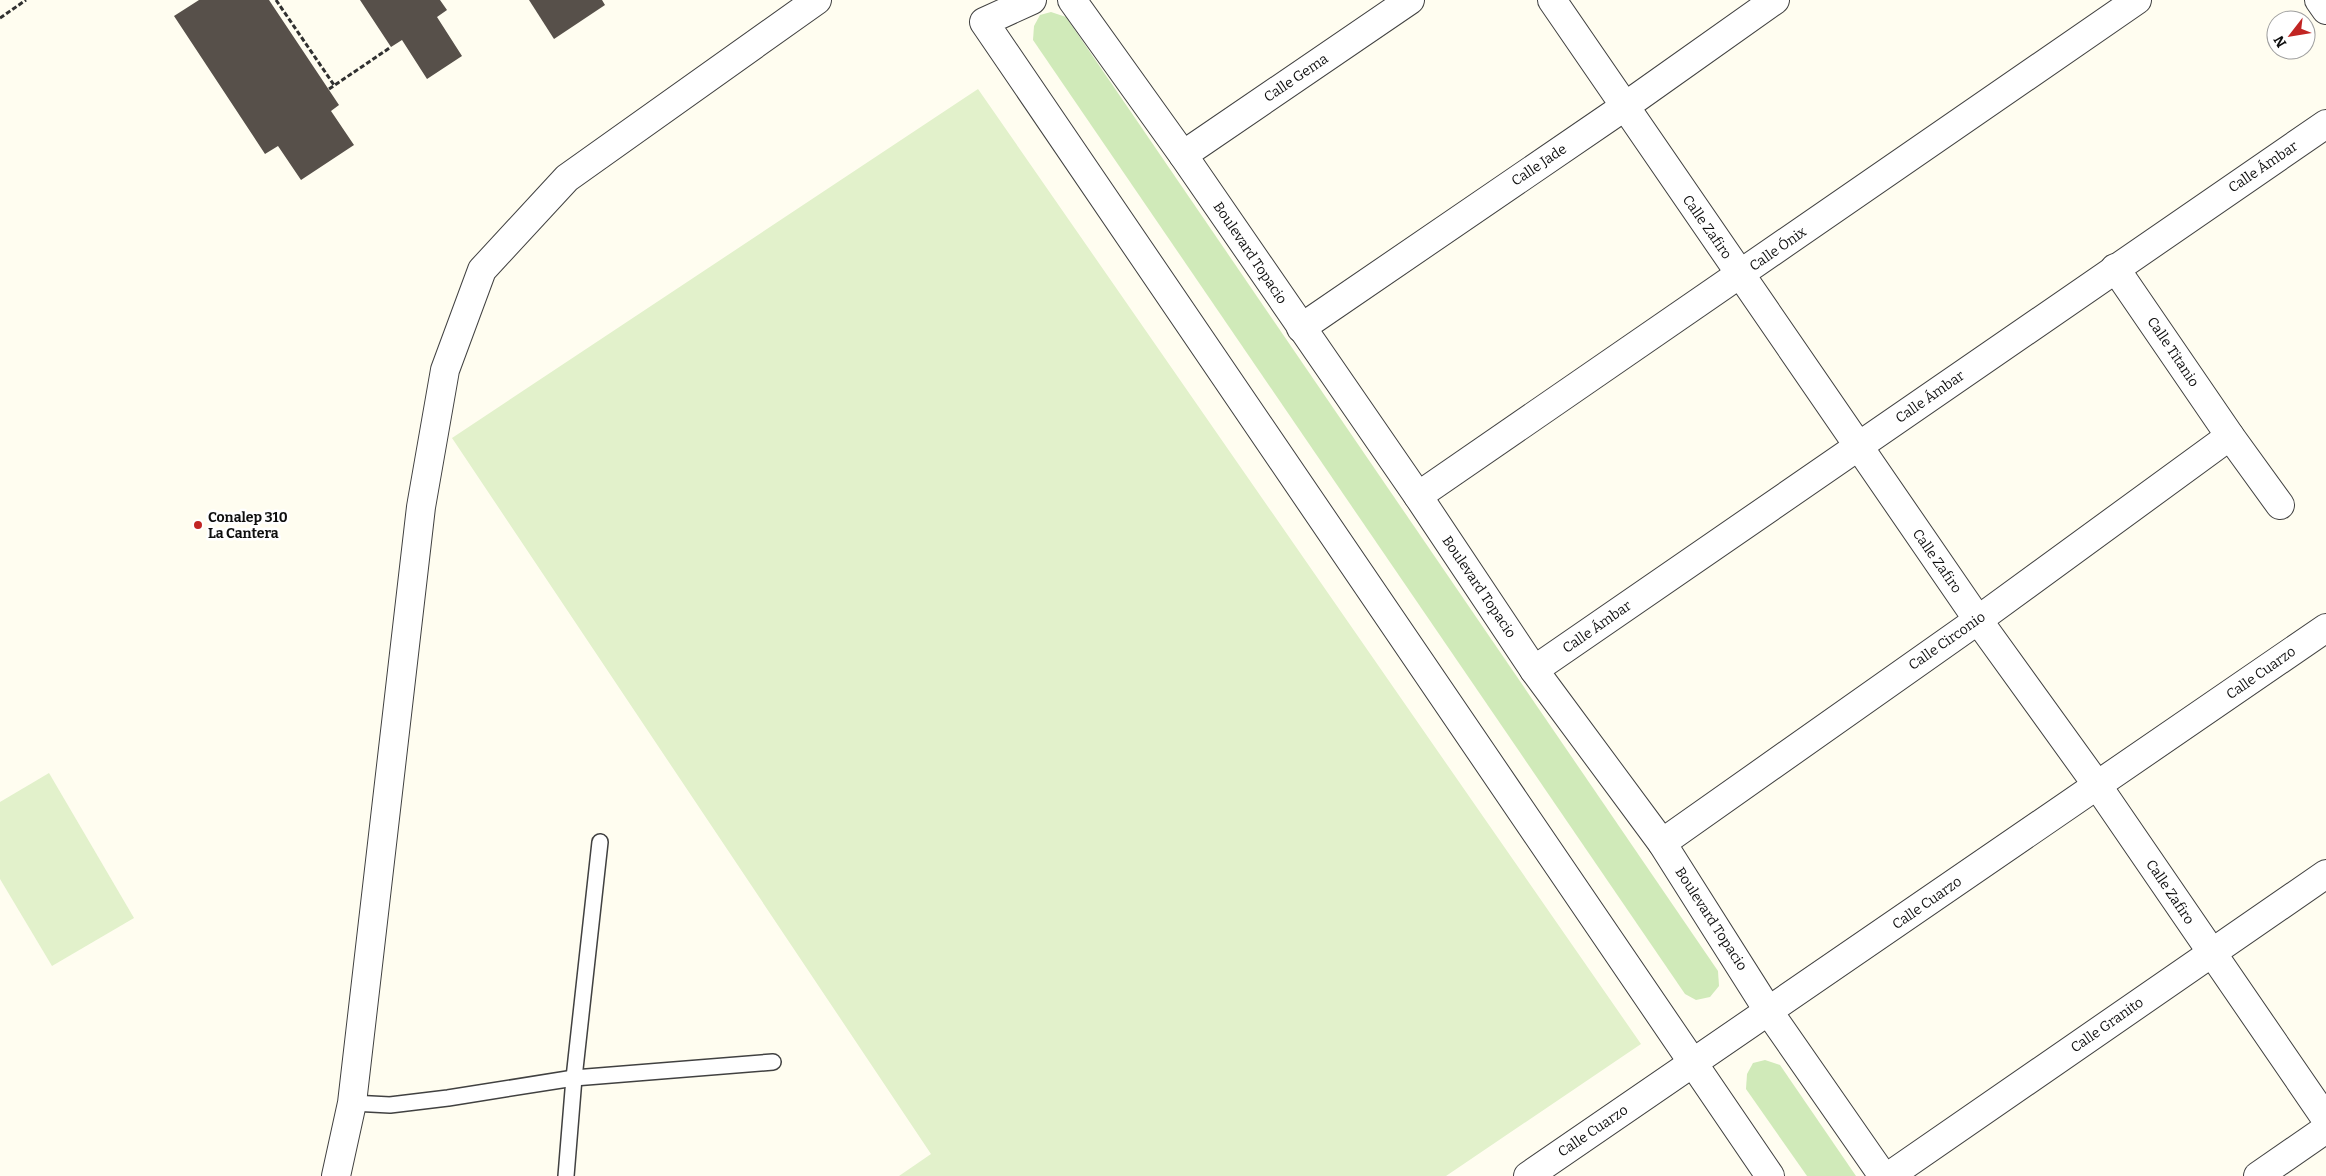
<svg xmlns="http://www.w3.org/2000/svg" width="2326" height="1176" font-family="Bitter,serif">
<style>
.green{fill:#d0eab9}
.pitch{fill:#e2f1cb}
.building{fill:#57504a}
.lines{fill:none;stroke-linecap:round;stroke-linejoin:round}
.lane-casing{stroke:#414141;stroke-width:18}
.street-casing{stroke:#414141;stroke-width:30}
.path{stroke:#303030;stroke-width:3;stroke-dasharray:5 2.5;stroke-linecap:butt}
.lane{stroke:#fff;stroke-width:15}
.street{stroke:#fff;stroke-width:28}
.poi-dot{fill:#c12523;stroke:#fff;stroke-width:2}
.labels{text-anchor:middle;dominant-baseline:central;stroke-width:5;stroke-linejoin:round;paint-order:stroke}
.street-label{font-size:14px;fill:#0e0e0e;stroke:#fff}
.poi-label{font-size:14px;font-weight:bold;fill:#0e0e0e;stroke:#fff;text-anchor:start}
</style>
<rect width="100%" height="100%" fill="#fffdf0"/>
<g class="green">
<polygon points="1051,12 1066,17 1718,971 1719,986 1710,997 1696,1000 1685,994 1033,40 1034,26 1040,15"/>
<polygon points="1765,1060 1780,1065 1856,1176 1807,1176 1746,1089 1747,1074 1753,1063"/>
</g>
<g class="pitch">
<polygon points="978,89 1641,1044 1446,1176 899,1176 931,1154 452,438"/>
<polygon points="49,773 134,918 52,966 0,879 0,802"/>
</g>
<g class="building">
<polygon points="199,0 269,0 339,105 331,111 354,145 301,180 278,146 265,154 174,16"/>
<polygon points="360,0 440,0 447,10 437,17 462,56 427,79 402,40 391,47"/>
<polygon points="529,0 602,0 605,5 554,39"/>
</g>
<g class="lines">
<defs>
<g id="lane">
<polyline points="352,1103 390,1105 448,1098 574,1078 773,1062"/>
<polyline points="566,1176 574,1078 600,842"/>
</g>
<g id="street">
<polyline points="1032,0 984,22 1770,1176"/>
<polyline points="1072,0 1183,155 1418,496 1534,670 1662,843 1769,1012 1883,1176"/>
<polyline points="1552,0 1978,620 2097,785 2326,1119"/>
<polyline points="2319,0 2326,10"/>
<polyline points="1183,155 1410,0"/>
<polyline points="2115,268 2230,436 2280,505"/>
<polyline points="1301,328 1624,107 1775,0"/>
<polyline points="1418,496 2137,0"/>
<polyline points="1534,670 2326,124"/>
<polyline points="1662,843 1978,620 2230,436"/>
<polyline points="336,1176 352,1103 421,507 445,370 482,270 567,178 817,0"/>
<polyline points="1528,1176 2326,628"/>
<polyline points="1889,1176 2326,874"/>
<polyline points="2258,1176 2326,1129"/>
</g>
</defs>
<use href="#lane" class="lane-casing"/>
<use href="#street" class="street-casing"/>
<g class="path">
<polyline points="276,0 334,85"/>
<polyline points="0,18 26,0"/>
<polyline points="329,89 391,47"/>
</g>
<use href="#lane" class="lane"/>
<use href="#street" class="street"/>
</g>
<circle class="poi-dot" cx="198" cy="525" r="5"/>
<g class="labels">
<g class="street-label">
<text transform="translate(1296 78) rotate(-34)">Calle Gema</text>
<text transform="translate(1539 165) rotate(-34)">Calle Jade</text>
<text transform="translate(2263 167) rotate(-34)">Calle Ámbar</text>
<text transform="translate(1707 227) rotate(55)">Calle Zafiro</text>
<text transform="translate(1778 249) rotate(-35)">Calle Ónix</text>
<text transform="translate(1250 253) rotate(56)">Boulevard Topacio</text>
<text transform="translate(2173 352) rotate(56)">Calle Titanio</text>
<text transform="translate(1930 397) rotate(-35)">Calle Ámbar</text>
<text transform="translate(1937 561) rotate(55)">Calle Zafiro</text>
<text transform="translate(1479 587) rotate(56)">Boulevard Topacio</text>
<text transform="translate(1597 627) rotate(-35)">Calle Ámbar</text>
<text transform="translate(1947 641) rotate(-35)">Calle Circonio</text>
<text transform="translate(2261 673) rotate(-35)">Calle Cuarzo</text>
<text transform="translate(2170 892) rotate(56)">Calle Zafiro</text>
<text transform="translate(1927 903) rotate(-35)">Calle Cuarzo</text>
<text transform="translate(1711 919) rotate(57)">Boulevard Topacio</text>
<text transform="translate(2107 1025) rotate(-35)">Calle Granito</text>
<text transform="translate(1593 1131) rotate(-34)">Calle Cuarzo</text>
</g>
<g class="poi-label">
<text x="208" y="517">Conalep 310<tspan x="208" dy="16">La Cantera</tspan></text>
</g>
</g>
<g transform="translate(2291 35) rotate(239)"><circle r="24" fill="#ffffff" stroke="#9f9f9f"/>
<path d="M0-4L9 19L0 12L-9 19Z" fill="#c12523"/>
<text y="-8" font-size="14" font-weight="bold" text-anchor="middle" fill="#0e0e0e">N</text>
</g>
</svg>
